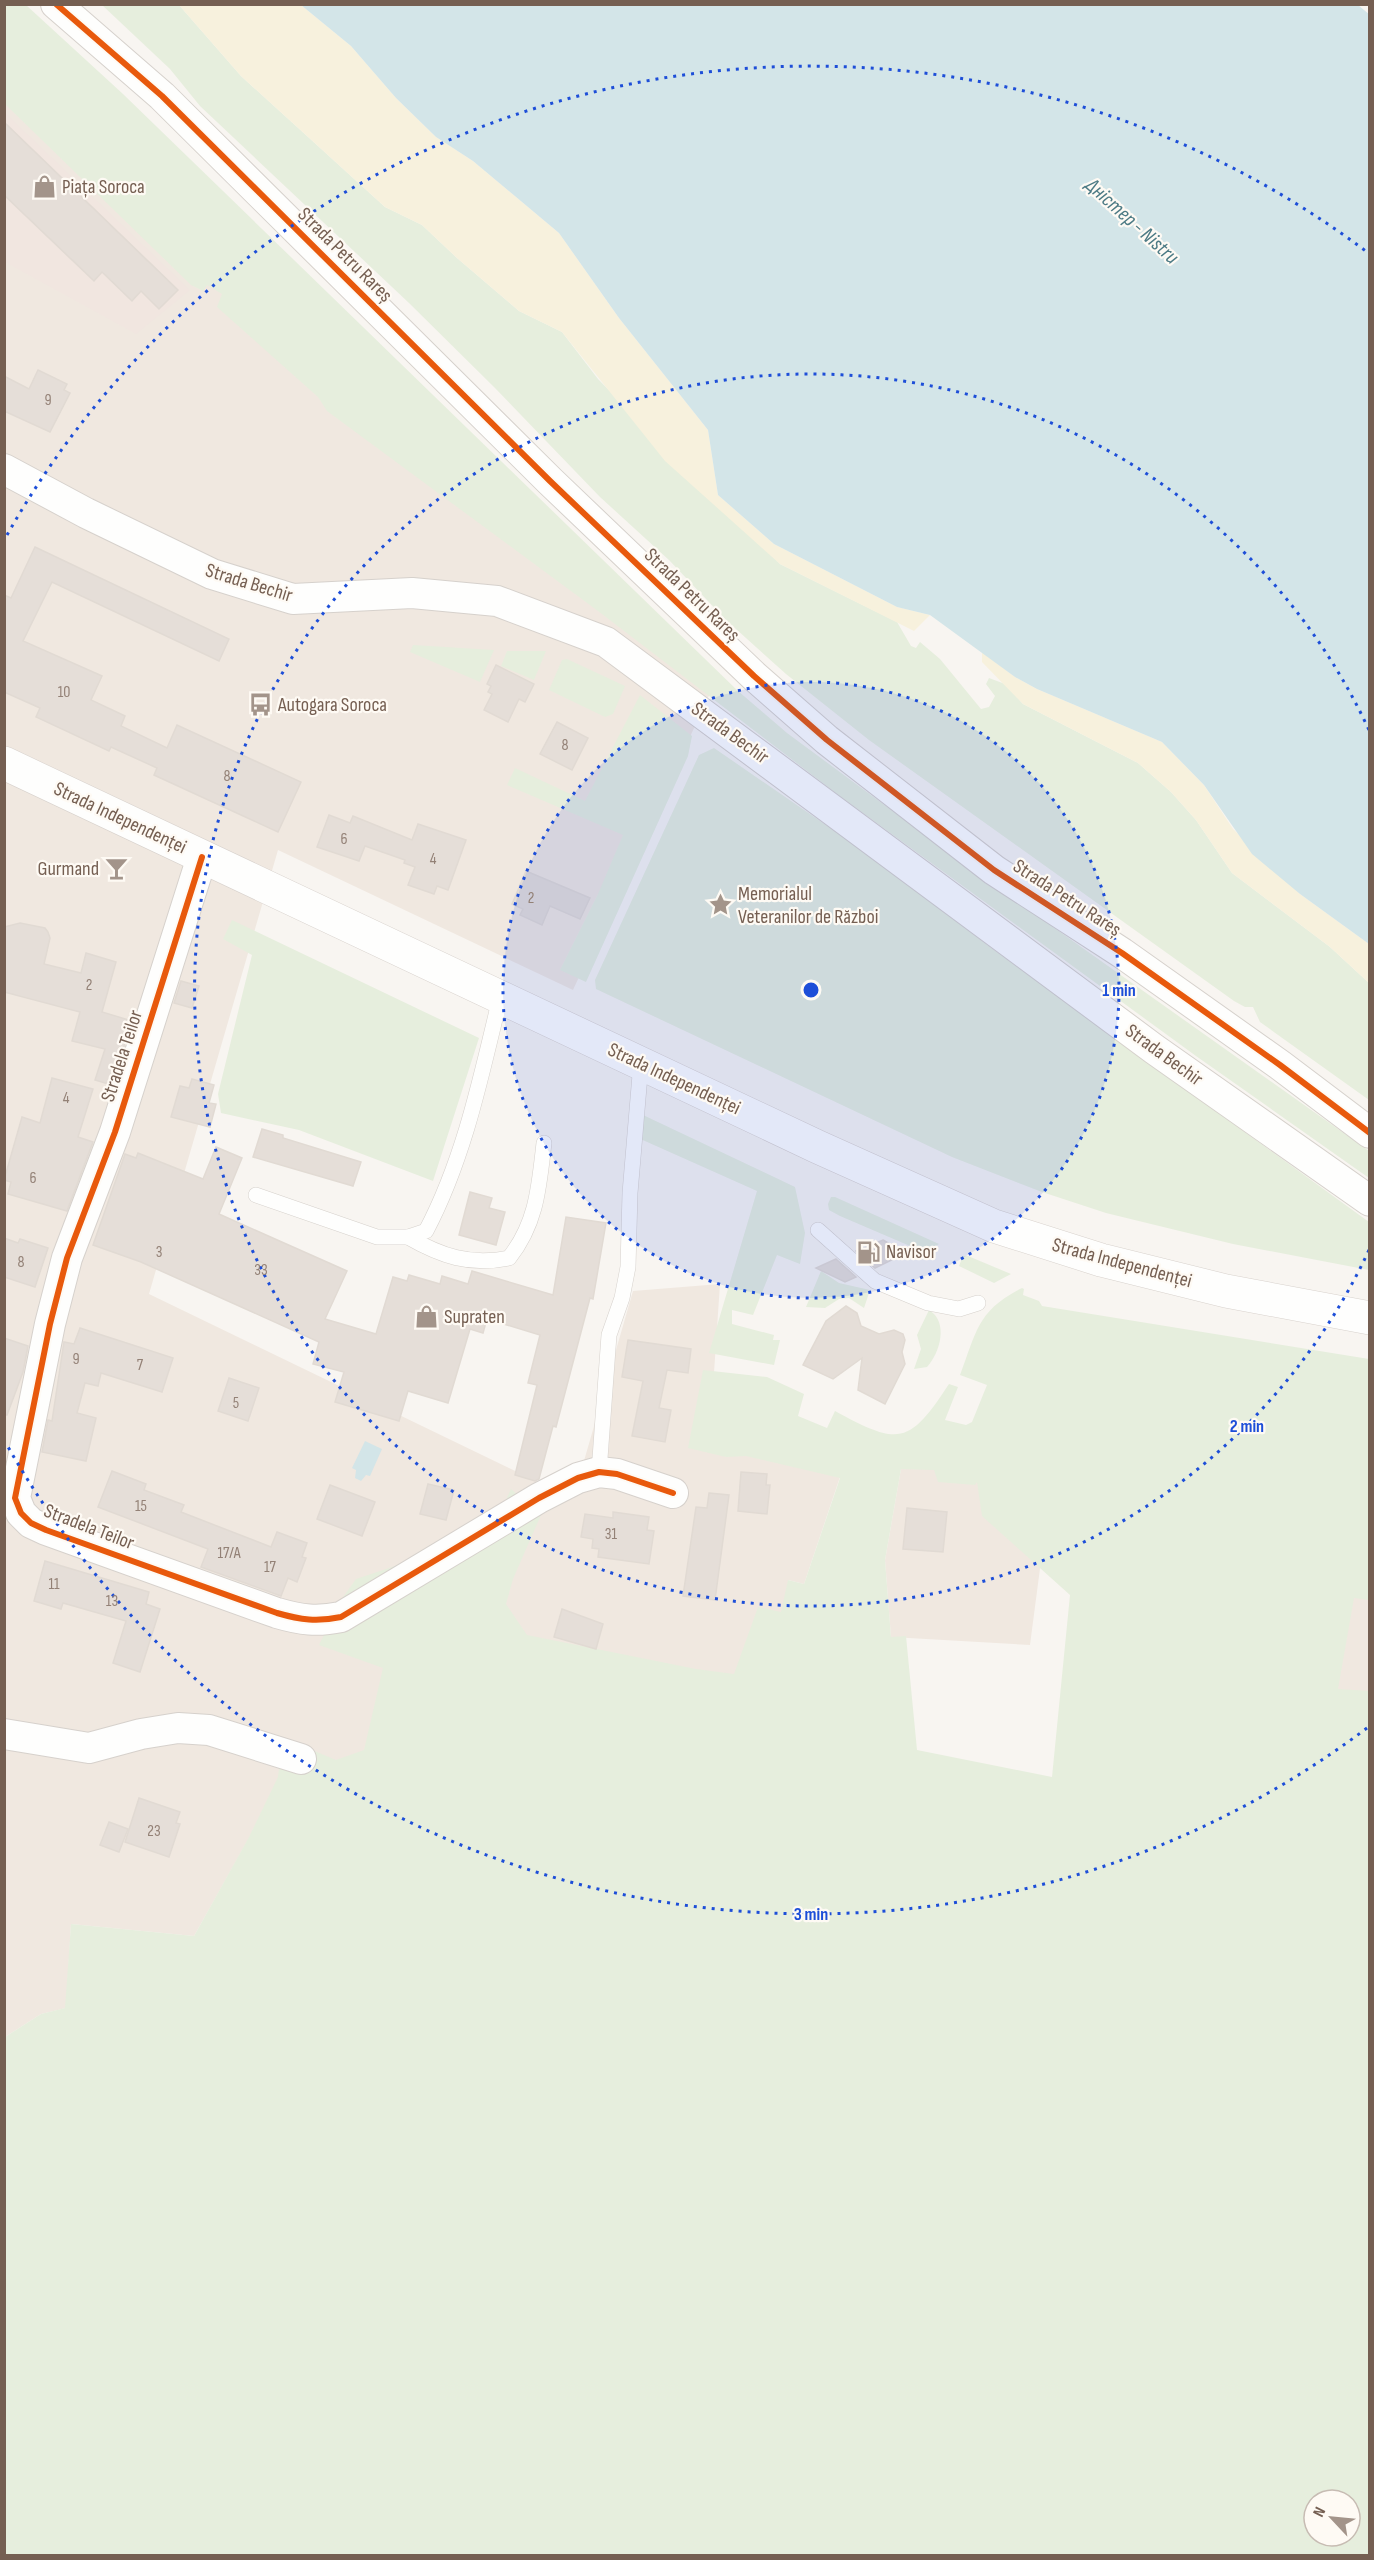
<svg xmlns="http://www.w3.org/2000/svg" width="1374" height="2560" font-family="'Sofia Sans Condensed',sans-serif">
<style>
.residential{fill:#f0e8e0}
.commercial{fill:#f1e6e0}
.green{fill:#e6eedd;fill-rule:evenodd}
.sand{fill:#f7f1dd}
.water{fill:#d3e5e8}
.building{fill:#e5ded8;stroke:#e1dad3;stroke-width:1.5}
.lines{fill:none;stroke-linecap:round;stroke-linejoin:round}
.service-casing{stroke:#d6d1cc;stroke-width:16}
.minor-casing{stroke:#d6d1cc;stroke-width:32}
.secondary-casing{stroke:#d8d2cd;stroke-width:34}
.service{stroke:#fefefd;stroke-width:15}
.minor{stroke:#fefefd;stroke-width:30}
.secondary{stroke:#fefefd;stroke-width:33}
.cycleway-casing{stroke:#fefaf4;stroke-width:10}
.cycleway{stroke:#e8590c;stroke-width:6}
.ring{fill:none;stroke:#1d4ed8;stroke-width:3;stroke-dasharray:3 6}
.labels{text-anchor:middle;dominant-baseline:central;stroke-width:4.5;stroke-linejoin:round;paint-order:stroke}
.number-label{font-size:16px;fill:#938176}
.poi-label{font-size:20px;fill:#755f52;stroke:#fefaf4;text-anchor:start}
.street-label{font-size:20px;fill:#755f52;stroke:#fefaf4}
.water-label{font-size:21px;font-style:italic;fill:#4d7b85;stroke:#fefaf4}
.centre{fill:#1d4ed8;stroke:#fefaf4;stroke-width:3}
.ring-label{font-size:18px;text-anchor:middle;font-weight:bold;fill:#1d4ed8;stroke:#fefaf4;stroke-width:4.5;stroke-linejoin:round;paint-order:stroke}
</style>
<rect width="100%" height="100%" fill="#f8f5f1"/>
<g class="residential">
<polygon points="4,83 713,687 573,990 278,850 149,1294 573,1499 633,1291 720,1284 711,1417 1050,1492 1030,1645 891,1637 885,1560 901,1469 840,1477 804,1584 788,1580 785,1704 366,1763 249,1838 194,1936 71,1924 66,2008 41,2014 5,2037"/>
<polygon points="1369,1514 1369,1739 1300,1722"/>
</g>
<polygon class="commercial" points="4,112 190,290 136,334 5,262"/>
<g class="green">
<polygon points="4,5 26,5 123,94 738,691 787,733 967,866 1369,1151 1369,1178 1196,1056 841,797 598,611 327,411 318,397 217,307 222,294 207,285 203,291 191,285 5,104"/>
<polygon points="102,5 179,5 241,76 385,207 422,225 457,258 519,311 562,332 598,379 780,564 897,622 911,646 916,648 920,642 940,659 981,709 989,707 995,696 986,684 989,678 1005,684 1023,704 1138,763 1171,792 1196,820 1232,873 1330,947 1369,983 1369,1100 1260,1022 1253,1007 1245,1007 1234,1001 869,740 786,674 726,620 669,560 600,497 494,387 409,303 200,106 170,69"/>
<polygon points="413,645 494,650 480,682 410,652"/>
<polygon points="507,651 546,651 534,680 501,666"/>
<polygon points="567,659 625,686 613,714 605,717 549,690 562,660"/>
<polygon points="640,695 692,736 688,756 586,982 560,970 598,894 623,835 507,785 515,768 585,801"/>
<polygon points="714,748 868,854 994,950 1369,1222 1369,1270 1233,1244 1106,1213 1042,1192 952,1157 596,989 595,980 699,755"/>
<polygon points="232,920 479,1038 433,1181 299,1130 221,1113 218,1094 252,955 223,939"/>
<polygon points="643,1115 795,1187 805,1233 800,1264 777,1255 753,1315 732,1310 732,1324 774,1335 773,1340 780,1340 774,1365 709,1353 757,1191 636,1137"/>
<polygon points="831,1197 835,1197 939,1244 924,1252 840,1216 829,1210 828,1204"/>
<polygon points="963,1256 968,1256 1011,1274 994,1283 959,1266"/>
<polygon points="821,1271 839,1283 870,1290 864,1308 849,1298 839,1299 825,1308 806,1307"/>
<path d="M1022 1288 1024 1289 1023 1295 1039 1301 1042 1306 1369 1359V1600L1354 1598 1338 1689 1370 1691 1369 2555 5 2556V2037L41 2014 65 2008 71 1924 194 1936 249 1837 278 1777 283 1738 336 1760 364 1750 383 1668 319 1645 341 1600 356 1579 395 1566 439 1544 504 1504 511 1489 541 1515 513 1579 506 1604 527 1635 696 1669 734 1674 758 1607 781 1612 788 1580 804 1584 840 1478 746 1456 726 1457 688 1448 703 1370 767 1377 804 1394 798 1416 827 1428 835 1411C899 1446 909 1445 949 1384L958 1387 945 1420 966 1425 972 1422 987 1385 960 1375C977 1331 977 1311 1022 1288ZM901 1469 934 1470 938 1482 975 1485 977 1482 982 1516 1070 1595 1052 1777 917 1750 906 1636 891 1637 885 1560ZM1314 2500H1350V2536H1314Z"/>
<path d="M929 1310C949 1322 940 1353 927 1367L914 1369 921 1349 917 1335Z"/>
</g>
<g class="sand">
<polygon points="179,5 301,5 351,46 396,98 436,137 473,161 559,233 619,318 708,430 718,495 774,544 897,607 930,615 914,631 780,564 665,461 562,332 519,311 457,258 422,225 385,207 241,76"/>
<polygon points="982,652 1015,677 1037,689 1162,742 1204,785 1233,829 1300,894 1369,944 1369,983 1330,947 1232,873 1196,820 1171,792 1138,763 1023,704 982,662"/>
</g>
<g class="water">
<polygon points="301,5 1358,5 1370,15 1369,944 1300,894 1252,854 1204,785 1162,742 1037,689 1015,677 930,615 897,607 774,544 718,495 708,430 619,318 559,233 473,161 436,137 396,98 351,46"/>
<polygon points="365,1441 382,1449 370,1476 366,1475 361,1481 355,1478 356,1470 352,1468"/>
</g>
<g class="building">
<polygon points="4,122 178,290 159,309 141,291 132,301 102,272 94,281 4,195"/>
<polygon points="38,370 67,384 64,390 70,393 50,432 4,411 4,376 29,389"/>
<polygon points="35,547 229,639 219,661 52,582 23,641 102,676 91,700 125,716 121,726 167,748 177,725 301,782 278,832 154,775 157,768 111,747 109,751 36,717 40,708 4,692 4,595 11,598"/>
<polygon points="496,665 534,684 525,702 519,699 508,722 484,710 492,694 488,692 491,686 487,684"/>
<polygon points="557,722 588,738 572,770 540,754"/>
<polygon points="329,815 350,823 353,816 412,840 418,824 466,840 448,890 437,886 434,894 408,885 415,867 404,863 405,860 365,846 359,861 317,847"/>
<polygon points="526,871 590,898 580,919 550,906 542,925 520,915 523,909 512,904"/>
<polygon points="20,923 45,928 48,932 50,938 44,964 81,973 86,953 116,962 102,1012 132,1021 112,1085 95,1080 105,1049 72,1041 80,1012 4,992 4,927"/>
<polygon points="181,981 199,986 192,1008 174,1003"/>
<polygon points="52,1078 93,1089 78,1137 93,1142 67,1211 8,1194 11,1182 4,1180 22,1117 40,1123"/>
<polygon points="192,1079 214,1085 209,1103 216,1104 210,1127 171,1117 180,1086 189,1088"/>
<polygon points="262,1129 283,1135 283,1138 361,1162 353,1186 253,1157"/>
<polygon points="216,1147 242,1158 219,1214 347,1271 325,1319 376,1334 393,1277 407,1281 409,1275 440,1284 442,1276 468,1284 472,1271 553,1295 566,1217 606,1223 593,1299 590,1298 556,1427 553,1426 539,1479 535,1481 515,1475 537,1385 528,1383 540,1335 487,1319 483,1333 470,1329 448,1403 408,1391 399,1421 335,1402 344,1372 313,1364 319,1342 141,1262 93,1245 125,1154 136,1158 138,1153 203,1179"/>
<polygon points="470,1192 492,1198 489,1208 505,1212 496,1245 459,1235"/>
<polygon points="4,1238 18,1243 20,1239 48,1248 35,1287 4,1277"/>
<polygon points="883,1240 906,1253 875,1268 856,1251"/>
<polygon points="836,1259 856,1277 845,1282 816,1268"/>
<polygon points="846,1306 857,1313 861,1326 879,1334 894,1330 903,1334 905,1340 902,1352 905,1364 885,1404 858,1390 862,1358 833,1379 803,1365 826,1321"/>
<polygon points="80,1328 173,1358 162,1392 101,1373 98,1386 85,1383 77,1413 96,1418 86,1461 42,1452 48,1420 52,1421 64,1342 74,1344"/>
<polygon points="4,1338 28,1346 23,1372 7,1415 4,1415"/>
<polygon points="628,1340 691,1349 688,1373 667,1370 659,1408 671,1410 665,1442 632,1436 643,1381 622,1377"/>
<polygon points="229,1378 259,1388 248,1421 218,1411"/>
<polygon points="112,1471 146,1484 144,1490 184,1505 181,1512 271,1547 277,1532 307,1543 302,1557 306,1558 297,1582 288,1578 281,1596 201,1567 208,1549 98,1507"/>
<polygon points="741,1472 767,1474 766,1485 770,1485 767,1514 738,1511"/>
<polygon points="428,1484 454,1490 446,1520 420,1514"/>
<polygon points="330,1485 375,1502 362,1536 317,1519"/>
<polygon points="709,1493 729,1495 715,1600 683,1596 696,1507 707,1508"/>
<polygon points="907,1508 947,1512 943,1552 903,1549"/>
<polygon points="613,1512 649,1517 647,1530 654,1531 649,1564 598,1557 599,1549 592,1548 593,1539 581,1537 585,1514 613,1518"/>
<polygon points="45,1561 149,1592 146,1604 160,1609 140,1672 113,1663 126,1621 63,1603 61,1609 34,1601"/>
<polygon points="562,1609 603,1624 596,1649 554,1637"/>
<polygon points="139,1798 180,1812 176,1823 180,1824 169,1857 125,1842"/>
<polygon points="109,1822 128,1829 119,1852 100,1845"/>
</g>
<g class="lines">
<defs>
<g id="service">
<path d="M256 1195 377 1237H408L426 1231C464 1159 481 1077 500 998"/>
<polyline points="818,1230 875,1281 928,1303 959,1309 978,1303"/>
<path d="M408 1237C441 1256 470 1266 509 1258 537 1223 539 1186 544 1143"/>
<polyline points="599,1472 609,1335 622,1298 628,1267 630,1193 641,1063"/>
</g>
<g id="minor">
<polyline points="56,4 162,96 550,481 754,676 827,740 994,870 1122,953 1280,1065 1370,1133"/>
<polyline points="4,469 86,513 212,574 293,599 412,593 497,601 606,642 1154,1049 1370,1201"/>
<path d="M202 857 115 1132 67 1258 50 1324 15 1498 21 1513 31 1523 46 1530 277 1613C301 1620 317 1622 341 1617L539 1498 578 1478 599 1472 617 1474 673 1493"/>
<polyline points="4,1734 89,1748 141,1734 178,1728 209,1730 301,1759"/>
</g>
<polyline id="secondary" points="4,763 818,1147 994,1226 1101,1260 1226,1291 1370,1318"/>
</defs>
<use href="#service" class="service-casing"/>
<use href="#minor" class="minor-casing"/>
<use href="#secondary" class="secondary-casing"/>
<use href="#service" class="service"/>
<use href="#minor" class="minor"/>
<use href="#secondary" class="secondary"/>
<defs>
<g id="cycleway">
<polyline points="56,4 162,96 550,481 754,676 827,740 994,870 1122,953 1280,1065 1370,1133"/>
<path d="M202 857 115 1132 67 1258 50 1324 15 1498 21 1513 31 1523 46 1530 277 1613C301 1620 317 1622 341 1617L539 1498 578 1478 599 1472 617 1474 673 1493"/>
</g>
</defs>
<use href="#cycleway" class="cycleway-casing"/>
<use href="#cycleway" class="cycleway"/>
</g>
<circle cx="811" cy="990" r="308" fill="#1d4ed8" fill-opacity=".12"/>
<g class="ring">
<circle cx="811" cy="990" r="308"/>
<path d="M1369 1250A616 616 0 1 1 1369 730"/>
<path d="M1367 1728A924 924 0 0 1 7 1445M7 535A924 924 0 0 1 1367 252"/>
</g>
<defs>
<symbol id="shop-bare" viewBox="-9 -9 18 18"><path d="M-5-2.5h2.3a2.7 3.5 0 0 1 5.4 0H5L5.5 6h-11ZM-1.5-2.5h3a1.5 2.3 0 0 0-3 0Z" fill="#a3948a" stroke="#fefaf4" stroke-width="2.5" paint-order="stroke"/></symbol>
<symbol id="bus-bare" viewBox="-9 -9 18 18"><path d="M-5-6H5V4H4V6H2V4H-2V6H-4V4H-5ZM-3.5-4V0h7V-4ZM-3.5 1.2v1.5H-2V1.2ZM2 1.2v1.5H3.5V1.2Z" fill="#a3948a" stroke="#fefaf4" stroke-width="2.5" paint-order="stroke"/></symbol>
<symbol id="bar-bare" viewBox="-9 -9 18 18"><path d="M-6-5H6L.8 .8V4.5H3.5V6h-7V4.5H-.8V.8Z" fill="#a3948a" stroke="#fefaf4" stroke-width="2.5" paint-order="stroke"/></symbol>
<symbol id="sight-bare" viewBox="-9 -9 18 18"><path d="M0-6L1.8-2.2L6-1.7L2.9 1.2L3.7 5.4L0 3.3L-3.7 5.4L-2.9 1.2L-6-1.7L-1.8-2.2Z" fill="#a3948a" stroke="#fefaf4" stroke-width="2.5" paint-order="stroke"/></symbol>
<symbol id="fuel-bare" viewBox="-9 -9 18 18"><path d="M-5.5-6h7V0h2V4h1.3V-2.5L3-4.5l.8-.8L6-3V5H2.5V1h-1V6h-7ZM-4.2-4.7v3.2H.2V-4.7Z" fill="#a3948a" stroke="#fefaf4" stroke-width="2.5" paint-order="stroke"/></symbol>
</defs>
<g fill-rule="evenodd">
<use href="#shop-bare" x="28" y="170" width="33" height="33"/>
<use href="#bus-bare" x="244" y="688" width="33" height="33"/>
<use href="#bar-bare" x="100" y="852" width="33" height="33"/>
<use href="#sight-bare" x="704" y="888" width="33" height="33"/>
<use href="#fuel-bare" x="852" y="1236" width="33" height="33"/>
<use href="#shop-bare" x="410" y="1300" width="33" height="33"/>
</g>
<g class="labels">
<g class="number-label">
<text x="48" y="400">9</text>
<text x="64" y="692">10</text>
<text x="565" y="745">8</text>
<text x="227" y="776">8</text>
<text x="344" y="839">6</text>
<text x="433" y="859">4</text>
<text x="531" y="898">2</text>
<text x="89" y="985">2</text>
<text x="66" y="1098">4</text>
<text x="33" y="1178">6</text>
<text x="159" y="1252">3</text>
<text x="21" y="1262">8</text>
<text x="261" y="1270">33</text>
<text x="76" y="1359">9</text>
<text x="140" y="1365">7</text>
<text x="236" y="1403">5</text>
<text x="141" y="1506">15</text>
<text x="611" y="1534">31</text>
<text x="229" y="1553">17/A</text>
<text x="270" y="1567">17</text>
<text x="54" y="1584">11</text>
<text x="112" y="1601">13</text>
<text x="154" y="1831">23</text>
</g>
<g class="poi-label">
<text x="62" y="187">Piața Soroca</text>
<text x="278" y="705">Autogara Soroca</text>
<text x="99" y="869" text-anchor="end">Gurmand</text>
<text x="738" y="894">Memorialul<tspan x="738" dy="23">Veteranilor de Război</tspan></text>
<text x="886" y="1252">Navisor</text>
<text x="444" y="1317">Supraten</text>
</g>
<g class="street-label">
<text transform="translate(345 255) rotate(45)">Strada Petru Rareș</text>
<text transform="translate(249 583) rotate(17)">Strada Bechir</text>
<text transform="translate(692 595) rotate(44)">Strada Petru Rareș</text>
<text transform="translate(730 733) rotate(36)">Strada Bechir</text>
<text transform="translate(120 818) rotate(25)">Strada Independenței</text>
<text transform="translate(1067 898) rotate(33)">Strada Petru Rareș</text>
<text transform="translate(1164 1055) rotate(36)">Strada Bechir</text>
<text transform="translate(122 1056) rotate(-72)">Stradela Teilor</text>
<text transform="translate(674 1079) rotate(25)">Strada Independenței</text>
<text transform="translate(1122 1263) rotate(15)">Strada Independenței</text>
<text transform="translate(89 1527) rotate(21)">Stradela Teilor</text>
</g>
<g class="water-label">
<text transform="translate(1132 221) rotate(42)">Дністер - Nistru</text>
</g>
</g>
<circle cx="811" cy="990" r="9" class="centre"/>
<g class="ring-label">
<text x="1119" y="996">1 min</text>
<text x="1247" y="1432">2 min</text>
<text x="811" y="1920">3 min</text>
</g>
<rect width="1374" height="2560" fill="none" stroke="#755f52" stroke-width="12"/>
<g transform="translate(1332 2518) rotate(296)"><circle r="28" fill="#fefaf4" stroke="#c7bcb3" stroke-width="1.5"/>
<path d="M0-4.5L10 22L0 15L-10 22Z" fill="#a3948a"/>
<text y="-9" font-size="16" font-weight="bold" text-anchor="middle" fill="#755f52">N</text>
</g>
</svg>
